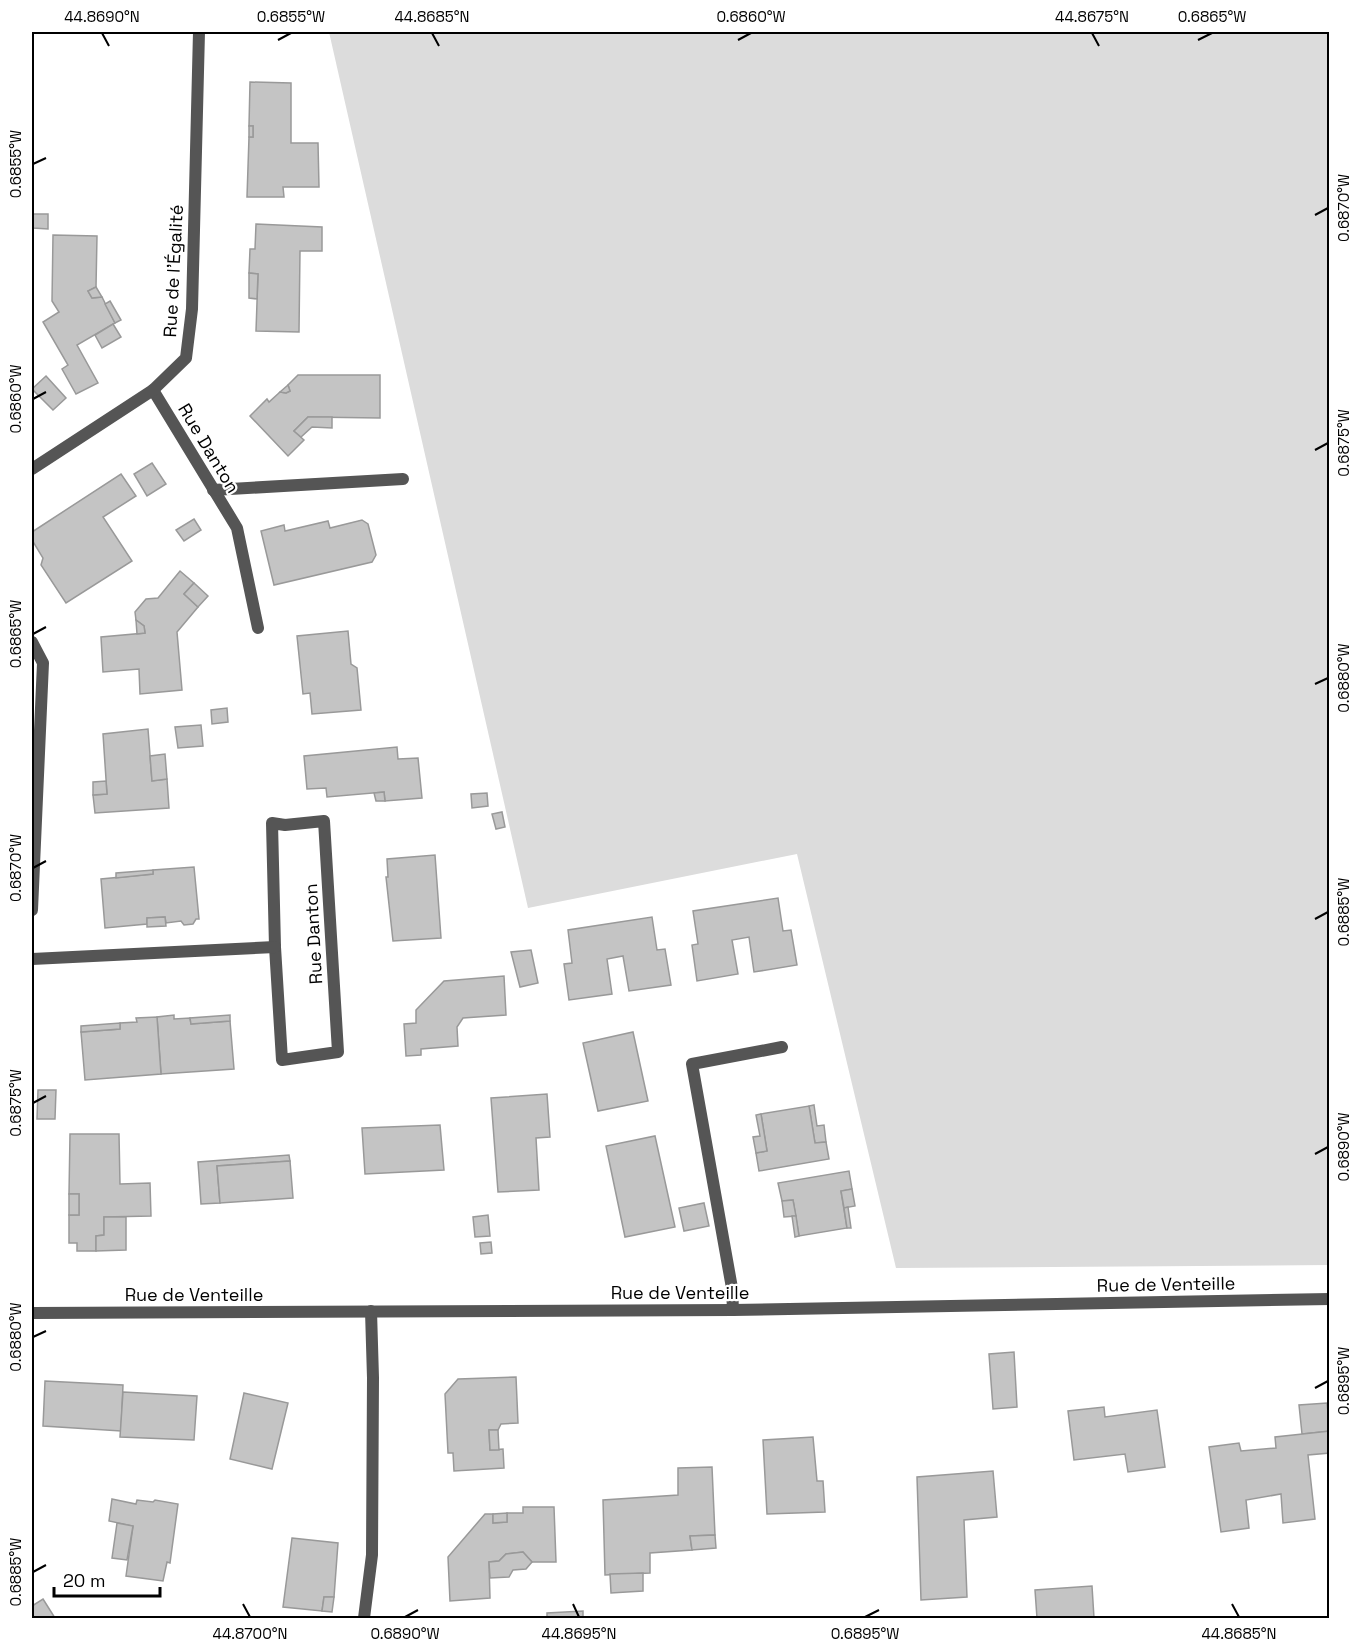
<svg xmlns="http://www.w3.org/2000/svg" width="1361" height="1650" font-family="'Space Grotesk',sans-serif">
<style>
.green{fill:#dcdcdc}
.building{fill:#c4c4c4;stroke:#999;stroke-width:1.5}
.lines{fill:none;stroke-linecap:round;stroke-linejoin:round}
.service{stroke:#555;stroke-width:12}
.minor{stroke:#555;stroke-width:12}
.tertiary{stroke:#555;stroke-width:12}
.ticks{fill:none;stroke:#000;stroke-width:2}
.labels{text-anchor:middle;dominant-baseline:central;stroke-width:4.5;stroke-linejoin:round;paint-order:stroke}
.street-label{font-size:18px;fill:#000;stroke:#fff}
.neatline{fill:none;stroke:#000;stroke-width:2}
.ticks-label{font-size:15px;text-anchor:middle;fill:#000}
</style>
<rect width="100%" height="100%" fill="#fff"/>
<polygon class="green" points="329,32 1329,32 1329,1265 896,1268 797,854 528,908"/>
<g class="building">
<polygon points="250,82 291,83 291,143 318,143 319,187 283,187 284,197 247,197 249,137 253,137 253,126 249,126"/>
<rect x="249" y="126" width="4" height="11"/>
<polygon points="33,214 48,214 48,229 33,228"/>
<polygon points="256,224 322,227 322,251 300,251 299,332 256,331 258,274 249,273 250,249 255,249"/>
<polygon points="53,235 97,236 96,287 88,291 92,298 102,297 115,323 77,345 98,383 76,394 62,369 68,365 43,322 59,312 52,301"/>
<polygon points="249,273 258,274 257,299 249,298"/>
<polygon points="96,287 102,297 92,298 88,291"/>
<polygon points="110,301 121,320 115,323 105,304"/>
<polygon points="113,324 121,337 102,348 95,335"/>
<polygon points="298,375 380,375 380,418 308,417 294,431 304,440 288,456 250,416 267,399 269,402 280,392 286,393 290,391 288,385"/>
<polygon points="46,376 66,398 53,410 32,389"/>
<polygon points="288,385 290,391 286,393 280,392"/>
<polygon points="308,417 332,417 332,428 312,427 301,437 294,431"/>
<polygon points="152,463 166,484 147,496 134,474"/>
<polygon points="121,474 136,496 103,517 132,561 66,603 41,565 43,558 32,540 32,532"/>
<polygon points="194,519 201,530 184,541 176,530"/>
<polygon points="362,520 368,524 376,555 372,562 274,585 261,531 284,525 285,531 328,521 330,528"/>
<polygon points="180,571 194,583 184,594 198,607 177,632 182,690 140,694 139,669 103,672 101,637 145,633 144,626 136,620 135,612 146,599 158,598"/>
<polygon points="194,583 208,596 198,607 184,594"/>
<polygon points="136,620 144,626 145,633 137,634"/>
<polygon points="348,631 351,664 357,668 361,710 312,714 310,693 303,694 297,636"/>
<polygon points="227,708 228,722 212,724 211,710"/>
<polygon points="201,725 203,746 178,748 175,727"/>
<polygon points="148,729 152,781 167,779 169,808 95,813 93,795 107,794 103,734"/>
<polygon points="397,747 398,759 418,758 422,798 385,801 384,792 327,797 326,788 307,789 304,756"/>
<polygon points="165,754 167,779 152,781 150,756"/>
<polygon points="106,781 107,794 93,795 93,782"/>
<polygon points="384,792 385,801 376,801 374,793"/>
<polygon points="487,793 488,806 472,808 471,794"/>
<polygon points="502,812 505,827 496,829 492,814"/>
<polygon points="435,855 441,938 393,941 386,877 388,877 387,859"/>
<polygon points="194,867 199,919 196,919 193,924 184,925 181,921 166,923 165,917 147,918 147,924 105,928 101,879 153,874 153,870"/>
<polygon points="153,870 153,874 116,878 116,873"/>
<polygon points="778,898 783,931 791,930 797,965 754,972 749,937 732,940 738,974 697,981 692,945 698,944 693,911"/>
<polygon points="165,917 166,926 147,927 147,918"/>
<polygon points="652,917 657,950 665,949 671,985 629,991 623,956 607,959 612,994 569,1000 564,964 572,963 568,930"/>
<polygon points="531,950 538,983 520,987 511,952"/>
<polygon points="504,976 506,1015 463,1018 457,1027 458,1046 421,1049 421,1055 406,1056 404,1024 416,1023 416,1010 444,981"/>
<polygon points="174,1015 174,1019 190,1018 191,1024 230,1021 234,1069 161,1074 157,1017"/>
<polygon points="230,1015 230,1021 191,1024 190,1018"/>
<polygon points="157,1017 161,1074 85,1080 81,1032 120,1029 120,1023 137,1022 136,1018"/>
<polygon points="120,1023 120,1029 81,1032 81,1026"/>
<polygon points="633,1032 648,1101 598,1111 583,1043"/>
<polygon points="38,1090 56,1090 55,1119 37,1119"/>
<polygon points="547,1094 550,1137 536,1138 539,1190 498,1192 491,1098"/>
<polygon points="814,1105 817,1126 824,1125 826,1142 815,1143 809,1106"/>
<polygon points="809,1106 815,1143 826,1142 829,1159 759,1171 756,1153 767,1151 761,1114"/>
<polygon points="761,1114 767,1151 756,1153 753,1137 760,1136 756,1115"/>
<polygon points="440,1125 444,1170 365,1174 362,1128"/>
<polygon points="70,1134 119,1134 120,1184 150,1183 151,1216 104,1217 104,1235 96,1236 96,1251 77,1251 77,1243 69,1243 69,1215 79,1215 79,1194 69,1194"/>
<polygon points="655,1136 675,1227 625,1237 606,1146"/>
<polygon points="289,1155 290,1161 217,1166 220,1203 201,1204 198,1162"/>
<polygon points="290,1161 293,1198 220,1203 217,1166"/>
<polygon points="849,1171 852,1189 841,1191 847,1228 799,1236 793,1200 782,1201 778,1183"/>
<polygon points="852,1189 855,1206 844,1208 841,1191"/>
<rect x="69" y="1194" width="10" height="21"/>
<polygon points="793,1200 796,1216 784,1217 782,1201"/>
<polygon points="704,1203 709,1226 684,1231 679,1208"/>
<polygon points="848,1207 851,1228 847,1228 844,1208"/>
<polygon points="488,1215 490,1236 475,1237 473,1217"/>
<polygon points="792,1216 796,1216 799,1236 795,1237"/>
<polygon points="104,1217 126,1217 126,1250 96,1251 96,1236 104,1235"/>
<polygon points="491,1242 492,1253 481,1254 480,1243"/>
<polygon points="1014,1352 1017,1407 993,1409 989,1354"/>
<polygon points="516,1377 518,1423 501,1424 498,1430 489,1430 490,1450 503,1449 504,1468 454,1471 453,1453 448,1453 445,1394 458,1379"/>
<polygon points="45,1381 123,1385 121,1431 43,1426"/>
<polygon points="123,1392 197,1396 194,1440 120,1437"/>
<polygon points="244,1393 288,1403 272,1469 230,1459"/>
<polygon points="1327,1403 1330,1431 1302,1434 1299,1405"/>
<polygon points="1104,1407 1105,1417 1157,1410 1165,1467 1128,1472 1125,1454 1074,1460 1068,1411"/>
<polygon points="489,1430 498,1430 499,1450 490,1450"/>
<polygon points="1330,1431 1330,1453 1308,1455 1315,1519 1283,1523 1281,1494 1246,1500 1249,1528 1221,1532 1209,1447 1239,1443 1241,1451 1276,1448 1275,1437"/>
<polygon points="813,1437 817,1481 823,1481 825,1512 767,1514 763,1440"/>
<polygon points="712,1467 715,1535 690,1536 692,1550 650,1553 650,1573 605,1575 603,1500 678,1495 678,1468"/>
<polygon points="993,1471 997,1517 964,1520 967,1597 921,1600 917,1477"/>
<polygon points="112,1499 136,1504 137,1500 153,1502 155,1500 178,1504 170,1563 167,1562 163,1581 126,1576 133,1526 109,1521"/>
<polygon points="523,1507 554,1507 556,1562 532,1562 523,1552 506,1554 499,1561 489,1562 490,1598 450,1601 448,1557 485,1514 493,1514 493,1523 507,1522 507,1513 523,1513"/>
<polygon points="507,1513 507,1522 493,1523 493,1514"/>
<polygon points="117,1523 133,1526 127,1560 112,1558"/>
<polygon points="715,1535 716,1548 692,1550 690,1536"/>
<polygon points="292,1538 338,1543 334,1597 324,1597 322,1611 283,1607"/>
<polygon points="523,1552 532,1562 526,1569 513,1570 509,1577 490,1578 489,1562 499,1561 506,1554"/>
<polygon points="643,1573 643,1591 611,1593 610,1574"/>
<polygon points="1092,1586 1094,1618 1037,1618 1035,1590"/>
<polygon points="324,1597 334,1597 332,1612 322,1611"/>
<polygon points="43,1599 55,1618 32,1618 32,1606"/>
<polygon points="583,1611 583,1618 547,1618 547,1613"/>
</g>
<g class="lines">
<g class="service">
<polyline points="153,390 237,528 258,628"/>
<polyline points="213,490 403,479"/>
<polyline points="733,1310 732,1288 692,1064 782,1047"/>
</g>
<g class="minor">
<polyline points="32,469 153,390 186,358 192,309 199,32"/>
<polyline points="32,642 43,663 32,910"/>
<polygon points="324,821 338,1052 282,1060 275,947 272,823 285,825"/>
<polyline points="32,959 275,947"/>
<polyline points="364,1618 372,1555 373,1378 371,1311"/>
</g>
<polyline class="tertiary" points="32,1313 733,1310 1330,1299"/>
</g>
<path class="ticks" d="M102 33 109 46M432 33 439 46M1092 33 1099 46M278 40 291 33M738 40 751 33M1198 40 1212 33M33 164 46 158M1315 215 1328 208M33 399 46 392M1315 450 1328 443M33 634 46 627M1315 684 1328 678M33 868 46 861M1315 919 1328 912M33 1103 46 1096M1315 1154 1328 1147M33 1337 46 1331M1315 1388 1328 1381M33 1572 46 1565M243 1604 250 1617M573 1604 579 1617M1232 1604 1239 1617M405 1617 418 1610M865 1617 879 1610"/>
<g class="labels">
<g class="street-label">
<text transform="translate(173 271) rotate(-87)">Rue de l'Égalité</text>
<text transform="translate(209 448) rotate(59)">Rue Danton</text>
<text transform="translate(313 934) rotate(-93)">Rue Danton</text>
<text transform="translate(1166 1284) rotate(-1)">Rue de Venteille</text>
<text x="680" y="1292">Rue de Venteille</text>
<text x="194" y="1294">Rue de Venteille</text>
</g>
</g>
<rect width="1361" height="1650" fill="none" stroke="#ffffff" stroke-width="66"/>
<path d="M54 1587v9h106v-9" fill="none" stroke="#000000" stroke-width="3"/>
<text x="63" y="1587" font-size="18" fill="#000000" stroke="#ffffff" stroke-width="4.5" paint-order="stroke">20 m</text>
<rect x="33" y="33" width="1295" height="1584" class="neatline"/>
<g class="ticks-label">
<text x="102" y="22">44.8690°N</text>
<text x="291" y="22">0.6855°W</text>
<text x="432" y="22">44.8685°N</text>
<text x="751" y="22">0.6860°W</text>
<text x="1092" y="22">44.8675°N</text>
<text x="1212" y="22">0.6865°W</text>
<text transform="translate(16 164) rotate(-90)" y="5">0.6855°W</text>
<text transform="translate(1344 208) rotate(-90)" y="5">0.6870°W</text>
<text transform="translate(16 399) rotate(-90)" y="5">0.6860°W</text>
<text transform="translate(1344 443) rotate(-90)" y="5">0.6875°W</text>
<text transform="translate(16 634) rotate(-90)" y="5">0.6865°W</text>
<text transform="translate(1344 678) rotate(-90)" y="5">0.6880°W</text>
<text transform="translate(16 868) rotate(-90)" y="5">0.6870°W</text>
<text transform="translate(1344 912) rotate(-90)" y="5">0.6885°W</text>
<text transform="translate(16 1103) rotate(-90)" y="5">0.6875°W</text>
<text transform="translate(1344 1147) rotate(-90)" y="5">0.6890°W</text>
<text transform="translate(16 1337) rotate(-90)" y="5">0.6880°W</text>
<text transform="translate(1344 1381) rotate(-90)" y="5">0.6895°W</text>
<text transform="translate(16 1572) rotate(-90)" y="5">0.6885°W</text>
<text x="250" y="1639">44.8700°N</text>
<text x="405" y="1639">0.6890°W</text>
<text x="579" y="1639">44.8695°N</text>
<text x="865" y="1639">0.6895°W</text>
<text x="1239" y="1639">44.8685°N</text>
</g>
</svg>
